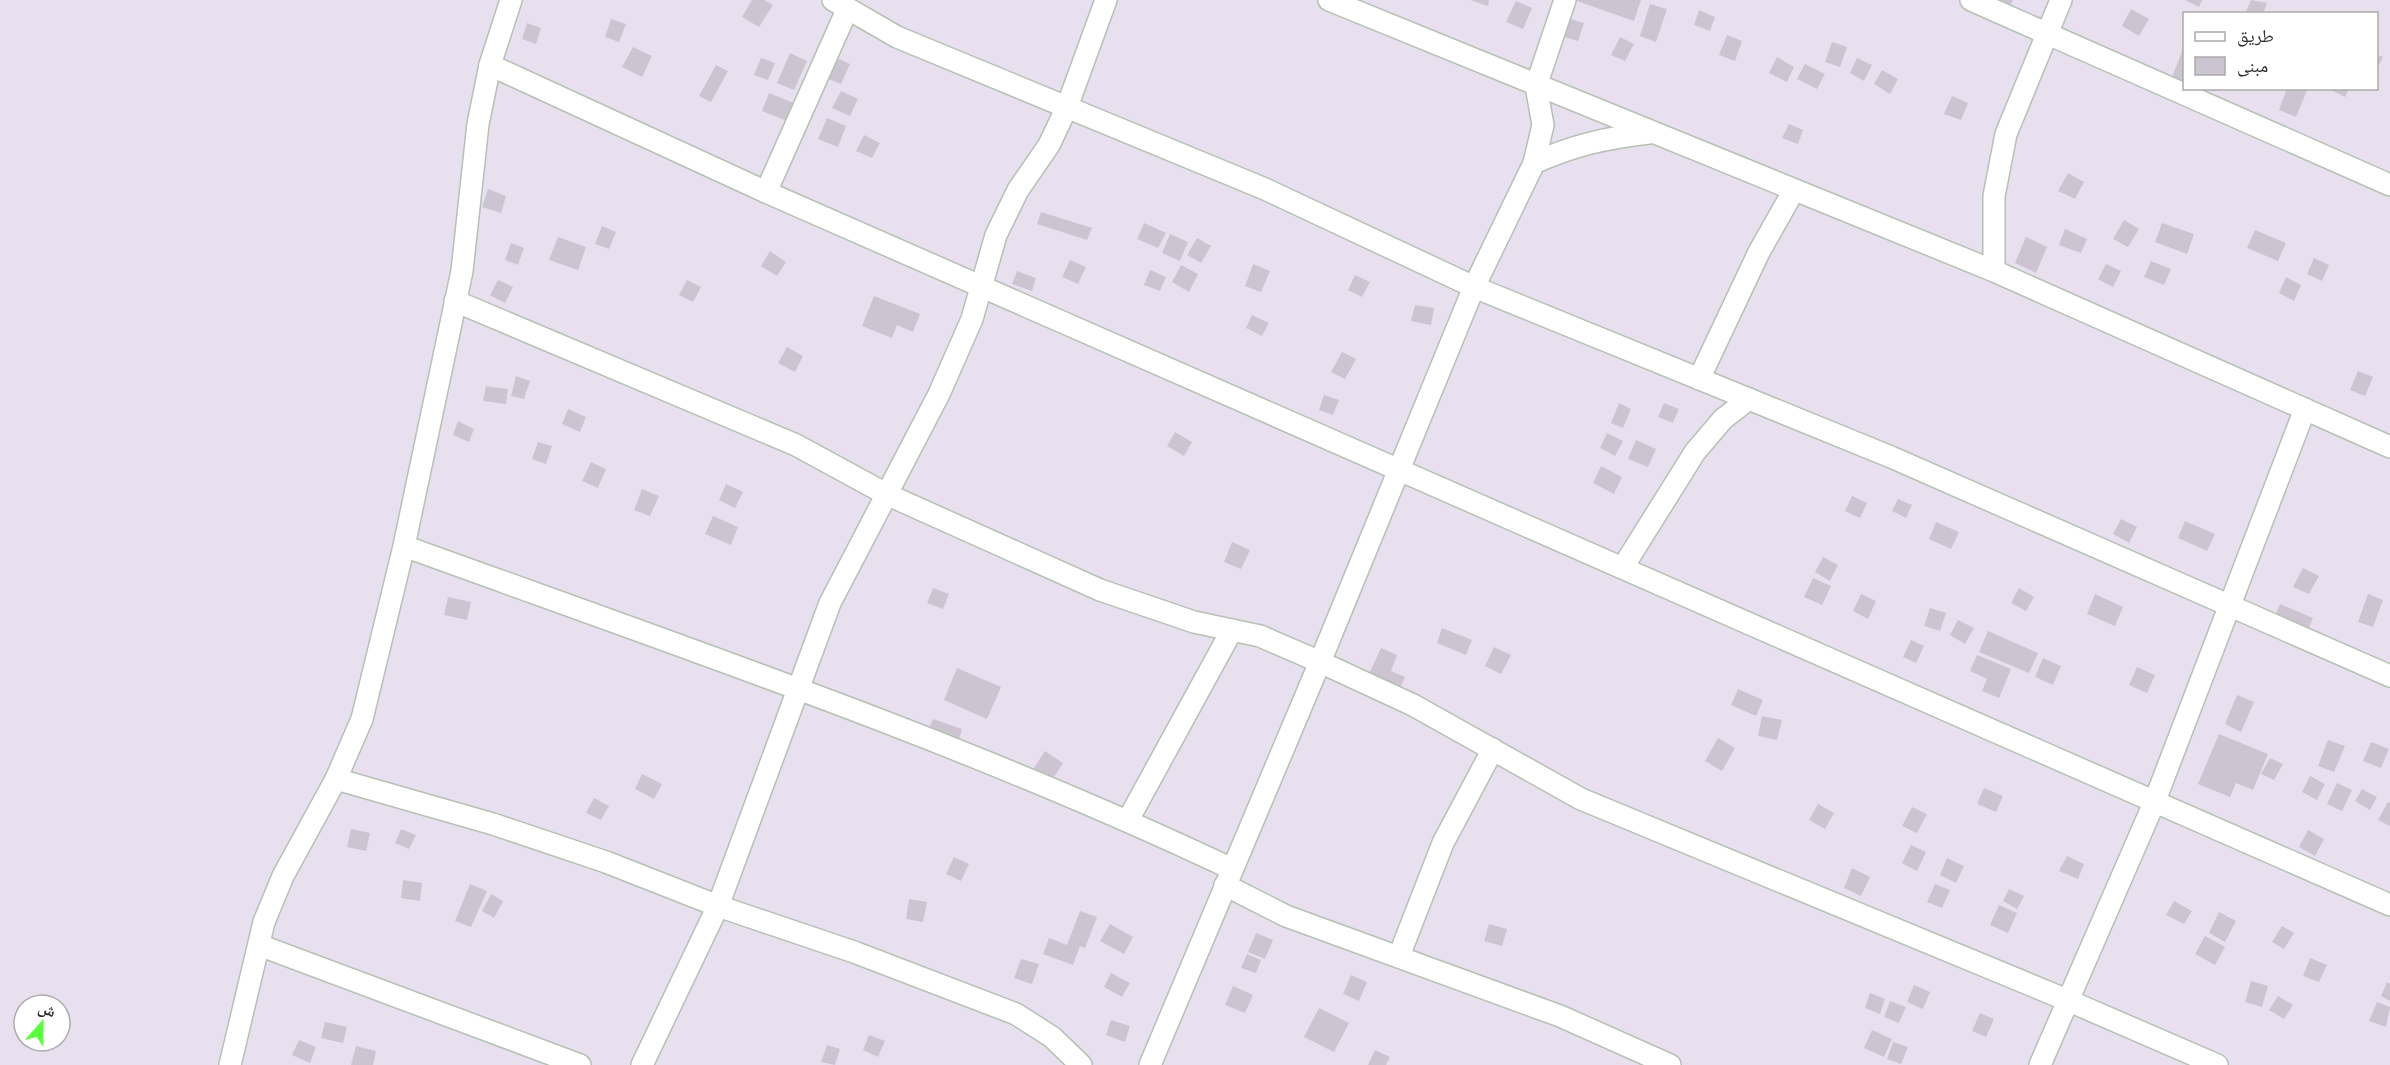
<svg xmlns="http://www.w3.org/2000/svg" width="2390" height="1065" font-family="'Work Sans','Noto Naskh Arabic',sans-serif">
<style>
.building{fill:#cdc4d2}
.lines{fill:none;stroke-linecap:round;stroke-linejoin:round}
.street-casing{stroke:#b5c1b3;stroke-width:24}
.street{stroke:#fff;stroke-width:21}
</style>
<rect width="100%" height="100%" fill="#e9e0ef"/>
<g class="building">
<polygon points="752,0 764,0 773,5 759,27 742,17"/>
<polygon points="1470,0 1489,0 1488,6"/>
<polygon points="1574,0 1641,0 1634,21"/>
<polygon points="1992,0 2013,0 2006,15"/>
<polygon points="2185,0 2202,0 2199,7"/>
<polygon points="2251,0 2267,3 2263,14 2245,14"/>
<polygon points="1516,1 1532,8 1523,29 1506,22"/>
<polygon points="1650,4 1667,9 1656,42 1640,36"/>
<polygon points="2131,9 2149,19 2139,36 2122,26"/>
<polygon points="1699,10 1715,17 1710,31 1694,25"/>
<polygon points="1564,17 1584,23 1578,41 1558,35"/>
<polygon points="611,19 626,24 619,42 605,37"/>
<polygon points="527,23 541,28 536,44 522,39"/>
<polygon points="1727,35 1742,41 1735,61 1719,55"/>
<polygon points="1620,37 1634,44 1625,61 1611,55"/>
<polygon points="1832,42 1847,47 1840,67 1825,62"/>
<polygon points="2184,46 2184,91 2169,85"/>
<polygon points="633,47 652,56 642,77 622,67"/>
<polygon points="790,53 807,61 794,90 777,83"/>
<polygon points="2376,54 2383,57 2376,71"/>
<polygon points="832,56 850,64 841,84 823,77"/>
<polygon points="1777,57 1794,67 1787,82 1769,73"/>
<polygon points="761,58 775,63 768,80 754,75"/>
<polygon points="1857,58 1872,65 1864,81 1850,73"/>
<polygon points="1805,64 1825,74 1817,89 1797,79"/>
<polygon points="716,65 728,71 711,102 699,96"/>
<polygon points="1882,70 1898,79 1890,94 1874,84"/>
<polygon points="2287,88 2308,88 2296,117 2279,110"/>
<polygon points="2327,88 2349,88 2345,97"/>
<polygon points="841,91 858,99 850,116 832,108"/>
<polygon points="769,93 809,109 802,127 762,111"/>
<polygon points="1952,96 1968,103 1961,120 1944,114"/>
<polygon points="827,118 846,126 838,147 818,139"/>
<polygon points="1789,124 1803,130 1798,144 1782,138"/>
<polygon points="864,135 880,143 872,158 856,151"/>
<polygon points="2068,173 2084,182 2075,199 2058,191"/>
<polygon points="488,189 506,196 501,213 482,207"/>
<polygon points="1041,212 1092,228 1087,240 1037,224"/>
<polygon points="2124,220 2139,229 2128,247 2113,239"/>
<polygon points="1144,223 1166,233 1158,248 1137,239"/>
<polygon points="2162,223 2194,234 2187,254 2155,242"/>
<polygon points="602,226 616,232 609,249 595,244"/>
<polygon points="2065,229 2087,239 2081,253 2059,245"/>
<polygon points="2255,230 2286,243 2278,261 2247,248"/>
<polygon points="1170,234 1188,242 1180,261 1162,253"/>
<polygon points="558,237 586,247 578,270 549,260"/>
<polygon points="2026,237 2047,247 2036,273 2015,263"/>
<polygon points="1197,238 1211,246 1201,263 1187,255"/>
<polygon points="511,243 524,248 518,265 505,260"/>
<polygon points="770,251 786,262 777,276 761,266"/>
<polygon points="2314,258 2329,265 2322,281 2307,274"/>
<polygon points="1070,260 1086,267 1078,284 1062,277"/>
<polygon points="2151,261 2171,269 2164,285 2144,277"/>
<polygon points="1253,264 1270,271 1261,292 1245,286"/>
<polygon points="2106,264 2121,271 2113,287 2098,279"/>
<polygon points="1181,265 1198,274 1189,292 1172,282"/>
<polygon points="1150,270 1166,277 1160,291 1144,285"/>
<polygon points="1017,271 1036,278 1032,291 1012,284"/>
<polygon points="1355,275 1370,282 1362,297 1348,290"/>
<polygon points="2286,277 2301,285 2294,301 2279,293"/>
<polygon points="498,280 513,287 505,303 490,295"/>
<polygon points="687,280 701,287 693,302 679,295"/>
<polygon points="874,296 920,314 913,332 897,325 892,338 862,326"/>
<polygon points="1415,305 1434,308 1431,325 1411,321"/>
<polygon points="1252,315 1269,323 1262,336 1246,328"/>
<polygon points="787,347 803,356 795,372 778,363"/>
<polygon points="1342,352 1356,359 1345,379 1331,372"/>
<polygon points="2358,371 2373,377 2365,396 2350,390"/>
<polygon points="516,376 530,381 524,399 511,396"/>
<polygon points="486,386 508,389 506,404 483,401"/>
<polygon points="1324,395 1339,400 1333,415 1319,410"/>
<polygon points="1619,403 1631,409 1623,428 1611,423"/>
<polygon points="1664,403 1679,409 1673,423 1658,417"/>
<polygon points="568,409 586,417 580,432 562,424"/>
<polygon points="458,421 474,429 469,442 453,435"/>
<polygon points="1175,432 1192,442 1184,456 1167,446"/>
<polygon points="1607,433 1623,441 1615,456 1600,448"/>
<polygon points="1636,440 1656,449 1648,467 1628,459"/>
<polygon points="538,442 552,446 546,464 532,459"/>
<polygon points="591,462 606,469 598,488 582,481"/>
<polygon points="1601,466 1622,477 1614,494 1593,483"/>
<polygon points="726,484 743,492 735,508 719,500"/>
<polygon points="642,489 659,496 650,516 634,510"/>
<polygon points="1852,496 1867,503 1860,518 1845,511"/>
<polygon points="1898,499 1912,505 1906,518 1892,511"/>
<polygon points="713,516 738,527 731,545 705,534"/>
<polygon points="2121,519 2137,527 2129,543 2113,534"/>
<polygon points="2185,521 2215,534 2207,551 2178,538"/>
<polygon points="1936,522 1959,532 1951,549 1929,539"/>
<polygon points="1232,542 1250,550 1241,569 1224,562"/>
<polygon points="1823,557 1838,565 1830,581 1815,572"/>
<polygon points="2303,568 2319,576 2309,594 2293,587"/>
<polygon points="1813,578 1831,586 1822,605 1804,597"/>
<polygon points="933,588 949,594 943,609 927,603"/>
<polygon points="2019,588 2034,597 2026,611 2011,603"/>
<polygon points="1861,594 1876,601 1868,619 1853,611"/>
<polygon points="2095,594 2123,607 2115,626 2087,614"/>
<polygon points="2368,594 2383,600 2373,627 2358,622"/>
<polygon points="448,597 471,602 467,620 444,615"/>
<polygon points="2280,604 2313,618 2306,635 2273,621"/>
<polygon points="1930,608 1946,613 1940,631 1924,626"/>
<polygon points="1958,620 1974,628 1965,644 1950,635"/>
<polygon points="1442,628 1472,640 1466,655 1437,643"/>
<polygon points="1988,631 2038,653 2029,673 1979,652"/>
<polygon points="1911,640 1924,646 1916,663 1903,657"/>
<polygon points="1494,647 1511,655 1501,674 1485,666"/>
<polygon points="1381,648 1397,655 1391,671 1405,677 1396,697 1365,683"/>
<polygon points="1977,655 2011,669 1999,698 1982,691 1987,679 1970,671"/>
<polygon points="2043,658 2061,666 2053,685 2035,677"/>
<polygon points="2137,667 2155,675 2147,693 2129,685"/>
<polygon points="957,668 1001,687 987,719 944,700"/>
<polygon points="1738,689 1763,700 1756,716 1731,705"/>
<polygon points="2237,695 2254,702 2241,732 2225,724"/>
<polygon points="1762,716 1782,720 1777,740 1758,736"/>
<polygon points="933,719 962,729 957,746 926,736"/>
<polygon points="2219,734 2268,754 2253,790 2236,783 2230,797 2198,784"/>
<polygon points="1718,738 1735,748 1722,771 1705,761"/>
<polygon points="2328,740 2345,746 2334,772 2318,766"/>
<polygon points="2371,742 2389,749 2381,768 2363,761"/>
<polygon points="1045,751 1063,763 1052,780 1034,768"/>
<polygon points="2270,758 2283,764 2274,780 2261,774"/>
<polygon points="642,774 662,784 654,799 635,789"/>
<polygon points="2310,776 2325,784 2317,800 2302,792"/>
<polygon points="2337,783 2352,790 2342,811 2327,804"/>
<polygon points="1984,788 2003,796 1996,812 1977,804"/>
<polygon points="2362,789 2377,797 2370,810 2355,801"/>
<polygon points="594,798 609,806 601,820 586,813"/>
<polygon points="2388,802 2390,803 2390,826 2378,820"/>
<polygon points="1818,804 1834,813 1825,829 1809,820"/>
<polygon points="1912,807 1927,814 1917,833 1902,826"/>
<polygon points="351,829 370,833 366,851 347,847"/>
<polygon points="401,829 416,835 409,849 395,843"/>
<polygon points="2308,830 2324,839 2315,856 2299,847"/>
<polygon points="1911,845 1926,852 1917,871 1902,863"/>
<polygon points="2067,856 2084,864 2078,879 2059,871"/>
<polygon points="954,857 969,864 961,881 946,874"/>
<polygon points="1947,858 1964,866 1956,883 1940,875"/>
<polygon points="1852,868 1870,877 1861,896 1844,888"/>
<polygon points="403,880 422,883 420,901 401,898"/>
<polygon points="470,884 487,891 471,927 455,921"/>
<polygon points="1935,884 1950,890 1942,908 1927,902"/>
<polygon points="2009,889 2024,896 2017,909 2003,901"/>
<polygon points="491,894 503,901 494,918 482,911"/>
<polygon points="909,899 927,902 923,922 906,919"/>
<polygon points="2174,901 2192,911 2184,924 2166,915"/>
<polygon points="1999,905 2017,913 2008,933 1990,925"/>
<polygon points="1080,911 1097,917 1085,948 1080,946 1073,965 1043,954 1049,938 1067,945"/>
<polygon points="2219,912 2236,921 2225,942 2209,933"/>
<polygon points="1110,924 1133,937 1124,954 1100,941"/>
<polygon points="1489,924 1507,929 1502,946 1484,941"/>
<polygon points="2282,926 2294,933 2284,949 2272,942"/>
<polygon points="1256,933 1273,940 1265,959 1248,952"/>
<polygon points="2205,936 2225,947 2215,965 2195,954"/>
<polygon points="1247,954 1261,960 1256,973 1241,968"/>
<polygon points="2310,958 2327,965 2319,982 2303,976"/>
<polygon points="1021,959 1039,964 1032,984 1014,978"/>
<polygon points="1111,973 1130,983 1122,997 1104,987"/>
<polygon points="1351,975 1367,982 1359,1001 1343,994"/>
<polygon points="2251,981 2268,986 2262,1007 2245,1002"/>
<polygon points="2387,982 2390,984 2390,1001 2381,996"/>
<polygon points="1914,985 1930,992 1923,1009 1907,1002"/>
<polygon points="1233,986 1253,995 1245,1013 1225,1005"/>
<polygon points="1870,993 1885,999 1880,1014 1865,1008"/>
<polygon points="2278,996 2293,1005 2284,1019 2269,1010"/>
<polygon points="1890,1001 1906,1007 1899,1023 1884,1017"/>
<polygon points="2377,1002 2390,1007 2386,1027 2369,1021"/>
<polygon points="1319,1008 1349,1023 1334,1052 1304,1037"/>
<polygon points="1980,1013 1994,1019 1986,1037 1972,1031"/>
<polygon points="1111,1020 1130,1026 1125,1042 1106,1035"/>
<polygon points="325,1022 347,1027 343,1043 321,1038"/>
<polygon points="1872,1030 1892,1039 1884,1057 1864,1048"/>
<polygon points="869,1035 885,1041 878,1057 863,1050"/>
<polygon points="299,1040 316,1047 310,1063 292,1055"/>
<polygon points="1893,1042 1908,1047 1901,1064 1887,1059"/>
<polygon points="827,1045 840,1049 835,1065 821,1062"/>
<polygon points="356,1046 376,1051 373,1065 351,1065"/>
<polygon points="1375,1050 1390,1057 1386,1065 1368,1065"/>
</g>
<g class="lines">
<defs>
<g id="street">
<polyline points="833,0 897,37 1265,189 1474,287 1891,457 2390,676"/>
<polyline points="1329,0 1994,271 2390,447"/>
<polyline points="1971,0 2390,185"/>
<polyline points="490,65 766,192 2390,905"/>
<path d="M1534 163C1574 145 1606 138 1649 133"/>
<polyline points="766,192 847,10"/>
<polyline points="1994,271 1994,196 2006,134 2061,0"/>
<polyline points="455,301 796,445 886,494 1100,590 1194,622 1260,636 1320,662 1413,705 1581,799 2067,1000 2217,1065"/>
<polyline points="1699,379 1759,252 1794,190"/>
<path d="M404 546C682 647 964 742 1232 869"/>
<polyline points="1623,567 1695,452 1723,419 1749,399"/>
<polyline points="336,779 493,824 606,862 718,906 854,952 1016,1014 1052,1037 1081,1065"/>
<polyline points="1128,820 1232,630"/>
<polyline points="1225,885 1286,916 1560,1016 1670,1065"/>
<polyline points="259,945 580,1065"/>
<polyline points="1399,956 1443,843 1493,749"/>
<polyline points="230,1065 264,922 283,876 336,779 362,719 404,546 462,271 478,124 490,65 511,0"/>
<polyline points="642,1065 718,906 830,603 939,394 972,319 996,235 1018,190 1049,145 1067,107 1106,0"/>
<polyline points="1150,1065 1320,662 1474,287 1534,163 1543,125 1536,86 1565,0"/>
<polyline points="2040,1065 2154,803 2305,409"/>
</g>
</defs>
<use href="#street" class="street-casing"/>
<use href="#street" class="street"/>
</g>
<rect x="2183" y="12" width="195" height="78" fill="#ffffff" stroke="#ababab" stroke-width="1.5"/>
<rect x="2195" y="32" width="30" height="9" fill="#ffffff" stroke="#ababab" stroke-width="1.5"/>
<text x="2237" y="42" font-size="18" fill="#2d2d2d">طريق</text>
<rect x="2195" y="57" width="30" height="18" fill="#cdc4d2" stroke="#ababab" stroke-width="1.5"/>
<text x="2237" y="72" font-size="18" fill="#2d2d2d">مبنى</text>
<g transform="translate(42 1023) rotate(21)"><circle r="28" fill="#ffffff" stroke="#ababab" stroke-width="1.5"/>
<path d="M0-4.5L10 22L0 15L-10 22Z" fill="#57ff3d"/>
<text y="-9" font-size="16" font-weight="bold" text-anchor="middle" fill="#2d2d2d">ش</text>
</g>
</svg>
